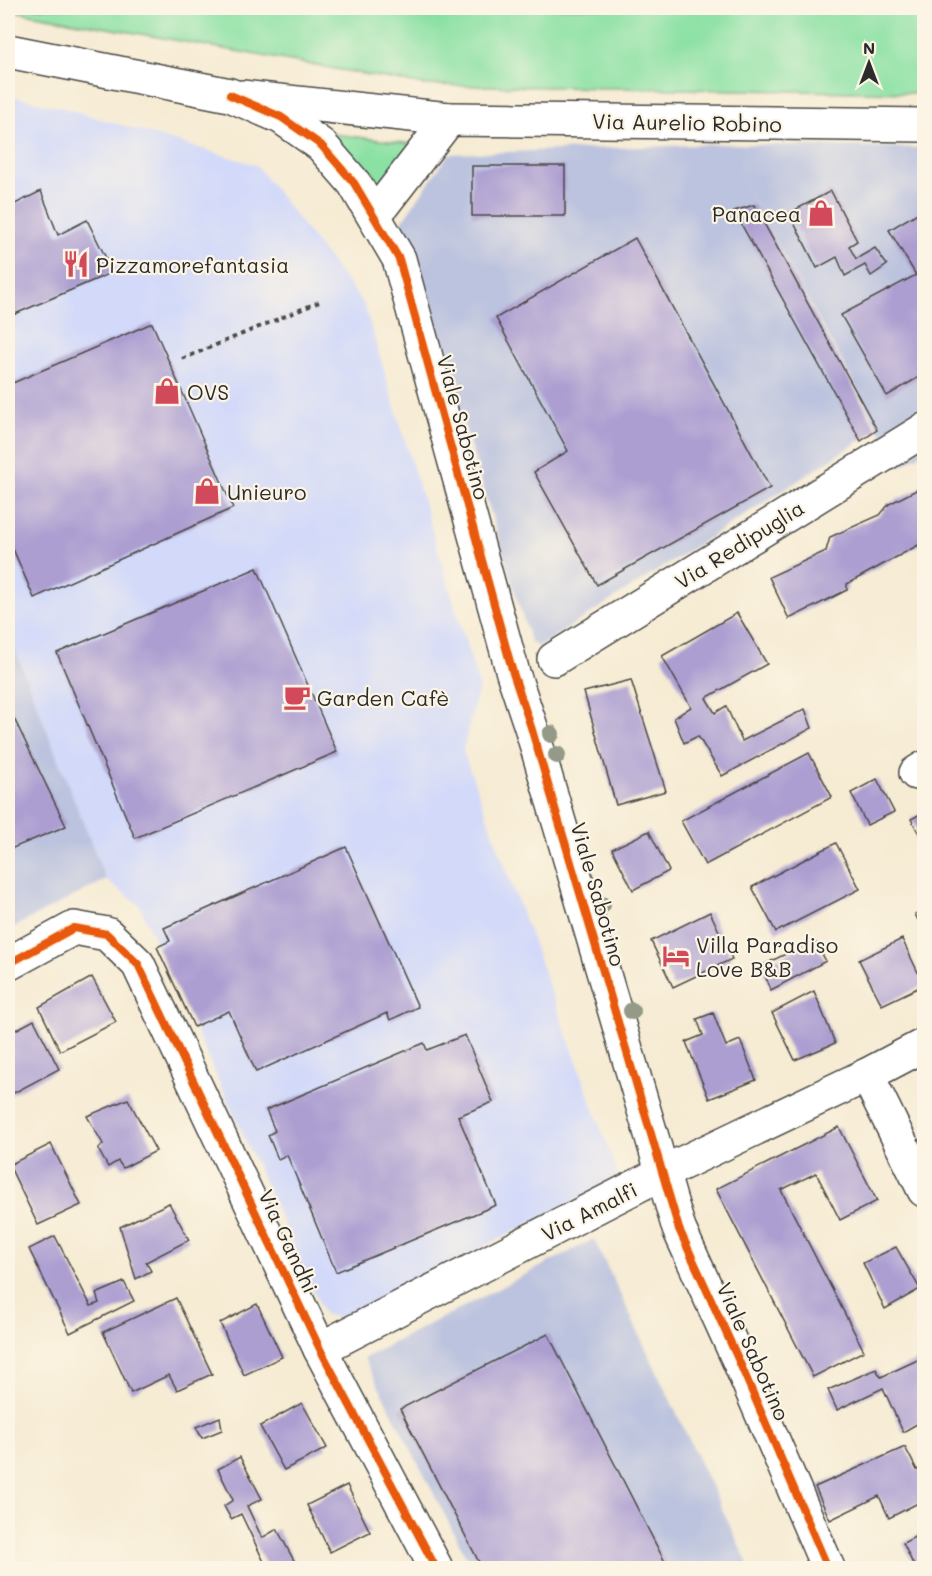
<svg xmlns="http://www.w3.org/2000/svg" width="932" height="1576" font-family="Mali,sans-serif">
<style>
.built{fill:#d2d9f9}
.industrial{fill:#bcc3de}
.green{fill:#8be1a4;stroke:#5b8668;stroke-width:1.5}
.building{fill:#ac9ed1}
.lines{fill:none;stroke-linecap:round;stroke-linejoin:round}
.street-casing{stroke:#494844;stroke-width:36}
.secondary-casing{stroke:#494844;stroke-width:36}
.path{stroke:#494844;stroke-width:4;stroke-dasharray:4.5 4.5;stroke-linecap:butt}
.street{stroke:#fff;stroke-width:33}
.secondary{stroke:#fff;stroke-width:33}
.cycleway-casing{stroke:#fcf5e5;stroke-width:11}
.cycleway{stroke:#e8590c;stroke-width:8}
.tree{fill:#949a87}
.labels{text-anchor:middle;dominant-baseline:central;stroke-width:4.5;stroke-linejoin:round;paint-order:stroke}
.street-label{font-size:21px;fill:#2b2b2b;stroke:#fcf5e5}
.poi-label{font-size:21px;fill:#2b2b2b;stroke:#fcf5e5;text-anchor:start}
</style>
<rect width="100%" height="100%" fill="#fcf5e5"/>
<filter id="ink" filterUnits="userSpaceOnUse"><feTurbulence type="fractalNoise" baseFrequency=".0167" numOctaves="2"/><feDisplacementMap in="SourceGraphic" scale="12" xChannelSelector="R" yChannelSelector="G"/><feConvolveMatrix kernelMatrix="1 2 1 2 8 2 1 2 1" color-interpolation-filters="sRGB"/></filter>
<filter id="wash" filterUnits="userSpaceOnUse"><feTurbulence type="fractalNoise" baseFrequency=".008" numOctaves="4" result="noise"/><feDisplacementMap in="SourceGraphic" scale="24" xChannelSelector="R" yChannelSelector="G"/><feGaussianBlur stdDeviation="1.35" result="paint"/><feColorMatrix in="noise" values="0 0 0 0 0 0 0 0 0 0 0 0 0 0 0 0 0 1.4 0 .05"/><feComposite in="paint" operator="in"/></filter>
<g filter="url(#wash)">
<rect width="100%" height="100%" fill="#f6ebd3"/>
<polygon class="built" points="8,95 67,109 256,165 364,304 479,686 463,751 619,1177 343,1319 324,1314 139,905 106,880 8,632"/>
<g class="industrial">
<polygon points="723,144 924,148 924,452 900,467 739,175 877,430 538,647 530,641 402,221 449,154"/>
<polygon points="8,632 106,880 8,930"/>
<polygon points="594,1239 750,1568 472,1568 364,1358"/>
</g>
<g class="green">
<polygon points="8,8 910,8 924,10 924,93 424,85 8,10"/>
<polygon points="318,132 413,144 375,198"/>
</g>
<g id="blocks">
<g class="building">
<rect x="472" y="166" width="93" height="50"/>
<polygon points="41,191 58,235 87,220 113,272 8,317 8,198 11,206"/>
<polygon points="831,191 857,241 849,246 856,259 875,248 887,265 871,276 865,265 845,276 837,257 817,268 789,213"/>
<polygon points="754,205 877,430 861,441 734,211"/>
<polygon points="924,209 924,374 887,396 841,315 916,275 889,230"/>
<polygon points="635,238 770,488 597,585 534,472 568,451 496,318"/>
<polygon points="152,323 233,508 34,598 8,537 8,385"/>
<polygon points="924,486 924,542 847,584 847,590 789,619 769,577 826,551 830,537 880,515 889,504"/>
<polygon points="257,568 337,752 135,838 57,653"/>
<polygon points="737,613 767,664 706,698 715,713 726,706 742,741 805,709 812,728 722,776 698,736 684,743 674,718 691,707 662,656"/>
<polygon points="631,680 666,791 616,805 584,692"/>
<polygon points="8,706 66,826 8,850"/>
<polygon points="809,753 832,797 705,865 681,821"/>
<polygon points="877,779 894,812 867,825 851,793"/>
<polygon points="924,812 924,843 911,819"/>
<polygon points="649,831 669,871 633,890 612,849"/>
<polygon points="836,843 860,889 776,932 752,887"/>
<polygon points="346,847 418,1007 390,1020 387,1013 256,1072 229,1011 194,1027 157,947 170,941 164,928"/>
<polygon points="924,909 924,932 915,914"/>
<polygon points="710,912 732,959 673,987 651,941"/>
<polygon points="902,939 924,985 882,1005 859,960"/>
<polygon points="814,940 826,961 771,990 761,966"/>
<polygon points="92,977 116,1022 60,1051 39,1007"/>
<polygon points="814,991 835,1043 795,1060 772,1013"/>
<polygon points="713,1013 726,1046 740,1040 756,1080 709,1099 686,1042 703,1035 697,1019"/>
<polygon points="34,1020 59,1069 8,1096 8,1034"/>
<polygon points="465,1035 493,1102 458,1116 496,1205 336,1272 287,1155 278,1159 268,1135 275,1131 266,1110 424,1043 427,1050"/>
<polygon points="128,1099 156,1151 123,1168 118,1161 108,1167 98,1149 103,1144 87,1116"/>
<polygon points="839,1127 877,1201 840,1220 816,1173 781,1190 864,1351 813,1377 716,1189"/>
<polygon points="51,1144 81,1205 38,1225 9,1165"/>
<polygon points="169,1203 189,1240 146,1262 151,1271 136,1279 120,1227"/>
<polygon points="55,1236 91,1306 99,1303 96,1294 124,1282 134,1301 70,1333 29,1249"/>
<polygon points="896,1247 920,1289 885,1309 863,1263"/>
<polygon points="176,1298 212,1374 177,1390 169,1375 131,1393 103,1332"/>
<polygon points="257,1304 282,1357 244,1375 220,1323"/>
<polygon points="548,1334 668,1568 482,1568 400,1409"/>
<polygon points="924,1357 924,1420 903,1432 883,1388 837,1410 828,1390 876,1369 881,1377"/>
<polygon points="302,1403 327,1448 284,1470 260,1426"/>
<polygon points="220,1417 222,1430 202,1438 196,1427"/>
<polygon points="905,1447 917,1470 924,1467 924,1500 889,1518 879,1496 830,1520 815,1487"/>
<polygon points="240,1457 262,1499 247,1506 262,1538 277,1529 298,1568 267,1568 241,1514 231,1519 224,1506 233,1500 218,1469"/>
<polygon points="347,1485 370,1532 330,1552 307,1505"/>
<polygon points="924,1532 924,1568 915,1568 903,1543"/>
</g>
</g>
</g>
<g filter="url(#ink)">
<use href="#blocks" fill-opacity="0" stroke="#494844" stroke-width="1.5"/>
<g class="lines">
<defs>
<g id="street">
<polyline points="242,97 449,119"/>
<polyline points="374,216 449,119 924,125"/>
<polyline points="554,659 924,430"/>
<polyline points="916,773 924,768"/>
<polyline points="8,964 74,928 107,934 138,964 320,1349 436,1568"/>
<polyline points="867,1075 924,1190"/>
<polyline points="320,1349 662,1173 867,1075 924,1045"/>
</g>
<polyline id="secondary" points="8,51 230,95 281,117 321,145 354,183 399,259 513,673 531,727 679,1229 739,1361 828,1568"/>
</defs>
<use href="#street" class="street-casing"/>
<use href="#secondary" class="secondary-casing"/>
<polyline class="path" points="182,359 319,302"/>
<use href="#street" class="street"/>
<use href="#secondary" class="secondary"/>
<defs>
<g id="cycleway">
<polyline points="230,95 281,117 321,145 354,183 399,259 513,673 531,727 679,1229 739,1361 828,1568"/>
<polyline points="8,964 74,928 107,934 138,964 320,1349 436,1568"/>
</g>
</defs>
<use href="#cycleway" class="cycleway-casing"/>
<use href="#cycleway" class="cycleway"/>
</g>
<g class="tree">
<circle cx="551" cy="734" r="9"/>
<circle cx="557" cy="755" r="9"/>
<circle cx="602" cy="905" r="9"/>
<circle cx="632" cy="1011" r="9"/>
</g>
</g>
<defs>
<symbol id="shop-bare" viewBox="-9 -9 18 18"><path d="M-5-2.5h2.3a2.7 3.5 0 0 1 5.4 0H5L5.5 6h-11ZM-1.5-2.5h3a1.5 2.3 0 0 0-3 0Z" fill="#d1495b" stroke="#fcf5e5" stroke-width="2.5" paint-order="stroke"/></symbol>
<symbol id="restaurant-bare" viewBox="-9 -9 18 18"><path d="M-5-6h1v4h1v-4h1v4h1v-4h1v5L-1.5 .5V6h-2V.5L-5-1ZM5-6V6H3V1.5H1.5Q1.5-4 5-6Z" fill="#d1495b" stroke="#fcf5e5" stroke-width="2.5" paint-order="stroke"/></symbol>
<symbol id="cafe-bare" viewBox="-9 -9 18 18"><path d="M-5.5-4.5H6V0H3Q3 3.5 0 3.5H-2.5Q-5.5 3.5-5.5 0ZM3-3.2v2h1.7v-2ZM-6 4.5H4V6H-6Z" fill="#d1495b" stroke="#fcf5e5" stroke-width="2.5" paint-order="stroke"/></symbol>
<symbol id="hotel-bare" viewBox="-9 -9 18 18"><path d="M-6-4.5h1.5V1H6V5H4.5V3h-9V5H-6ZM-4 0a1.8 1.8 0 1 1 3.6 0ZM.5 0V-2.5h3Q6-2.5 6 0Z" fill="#d1495b" stroke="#fcf5e5" stroke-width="2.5" paint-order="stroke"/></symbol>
</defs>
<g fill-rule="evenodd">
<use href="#shop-bare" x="802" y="194" width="38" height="38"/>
<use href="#restaurant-bare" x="57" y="245" width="38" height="38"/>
<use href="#shop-bare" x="148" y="372" width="38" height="38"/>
<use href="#shop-bare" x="188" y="472" width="38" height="38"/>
<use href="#cafe-bare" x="278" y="678" width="38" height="38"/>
<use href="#hotel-bare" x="657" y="937" width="38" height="38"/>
</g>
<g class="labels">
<g class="street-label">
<text transform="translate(687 122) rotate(1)">Via Aurelio Robino</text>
<text transform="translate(464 427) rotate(75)">Viale Sabotino</text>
<text transform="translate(739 544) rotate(-32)">Via Redipuglia</text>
<text transform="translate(599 894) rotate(74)">Viale Sabotino</text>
<text transform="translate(589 1211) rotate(-27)">Via Amalfi</text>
<text transform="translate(289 1241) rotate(65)">Via Gandhi</text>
<text transform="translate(754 1351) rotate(66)">Viale Sabotino</text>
</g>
<g class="poi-label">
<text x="801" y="213" text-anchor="end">Panacea</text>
<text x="96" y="264">Pizzamorefantasia</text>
<text x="187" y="391">OVS</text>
<text x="227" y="491">Unieuro</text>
<text x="317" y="697">Garden Cafè</text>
<text x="696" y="944">Villa Paradiso<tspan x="696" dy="24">Love B&amp;B</tspan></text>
</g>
</g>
<rect width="932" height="1576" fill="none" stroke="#fcf5e5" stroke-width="30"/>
<g transform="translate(869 63)" stroke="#fcf5e5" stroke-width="4.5" paint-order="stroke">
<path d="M0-4.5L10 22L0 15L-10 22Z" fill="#2b2b2b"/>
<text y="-9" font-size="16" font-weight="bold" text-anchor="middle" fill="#2b2b2b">N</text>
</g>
</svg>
